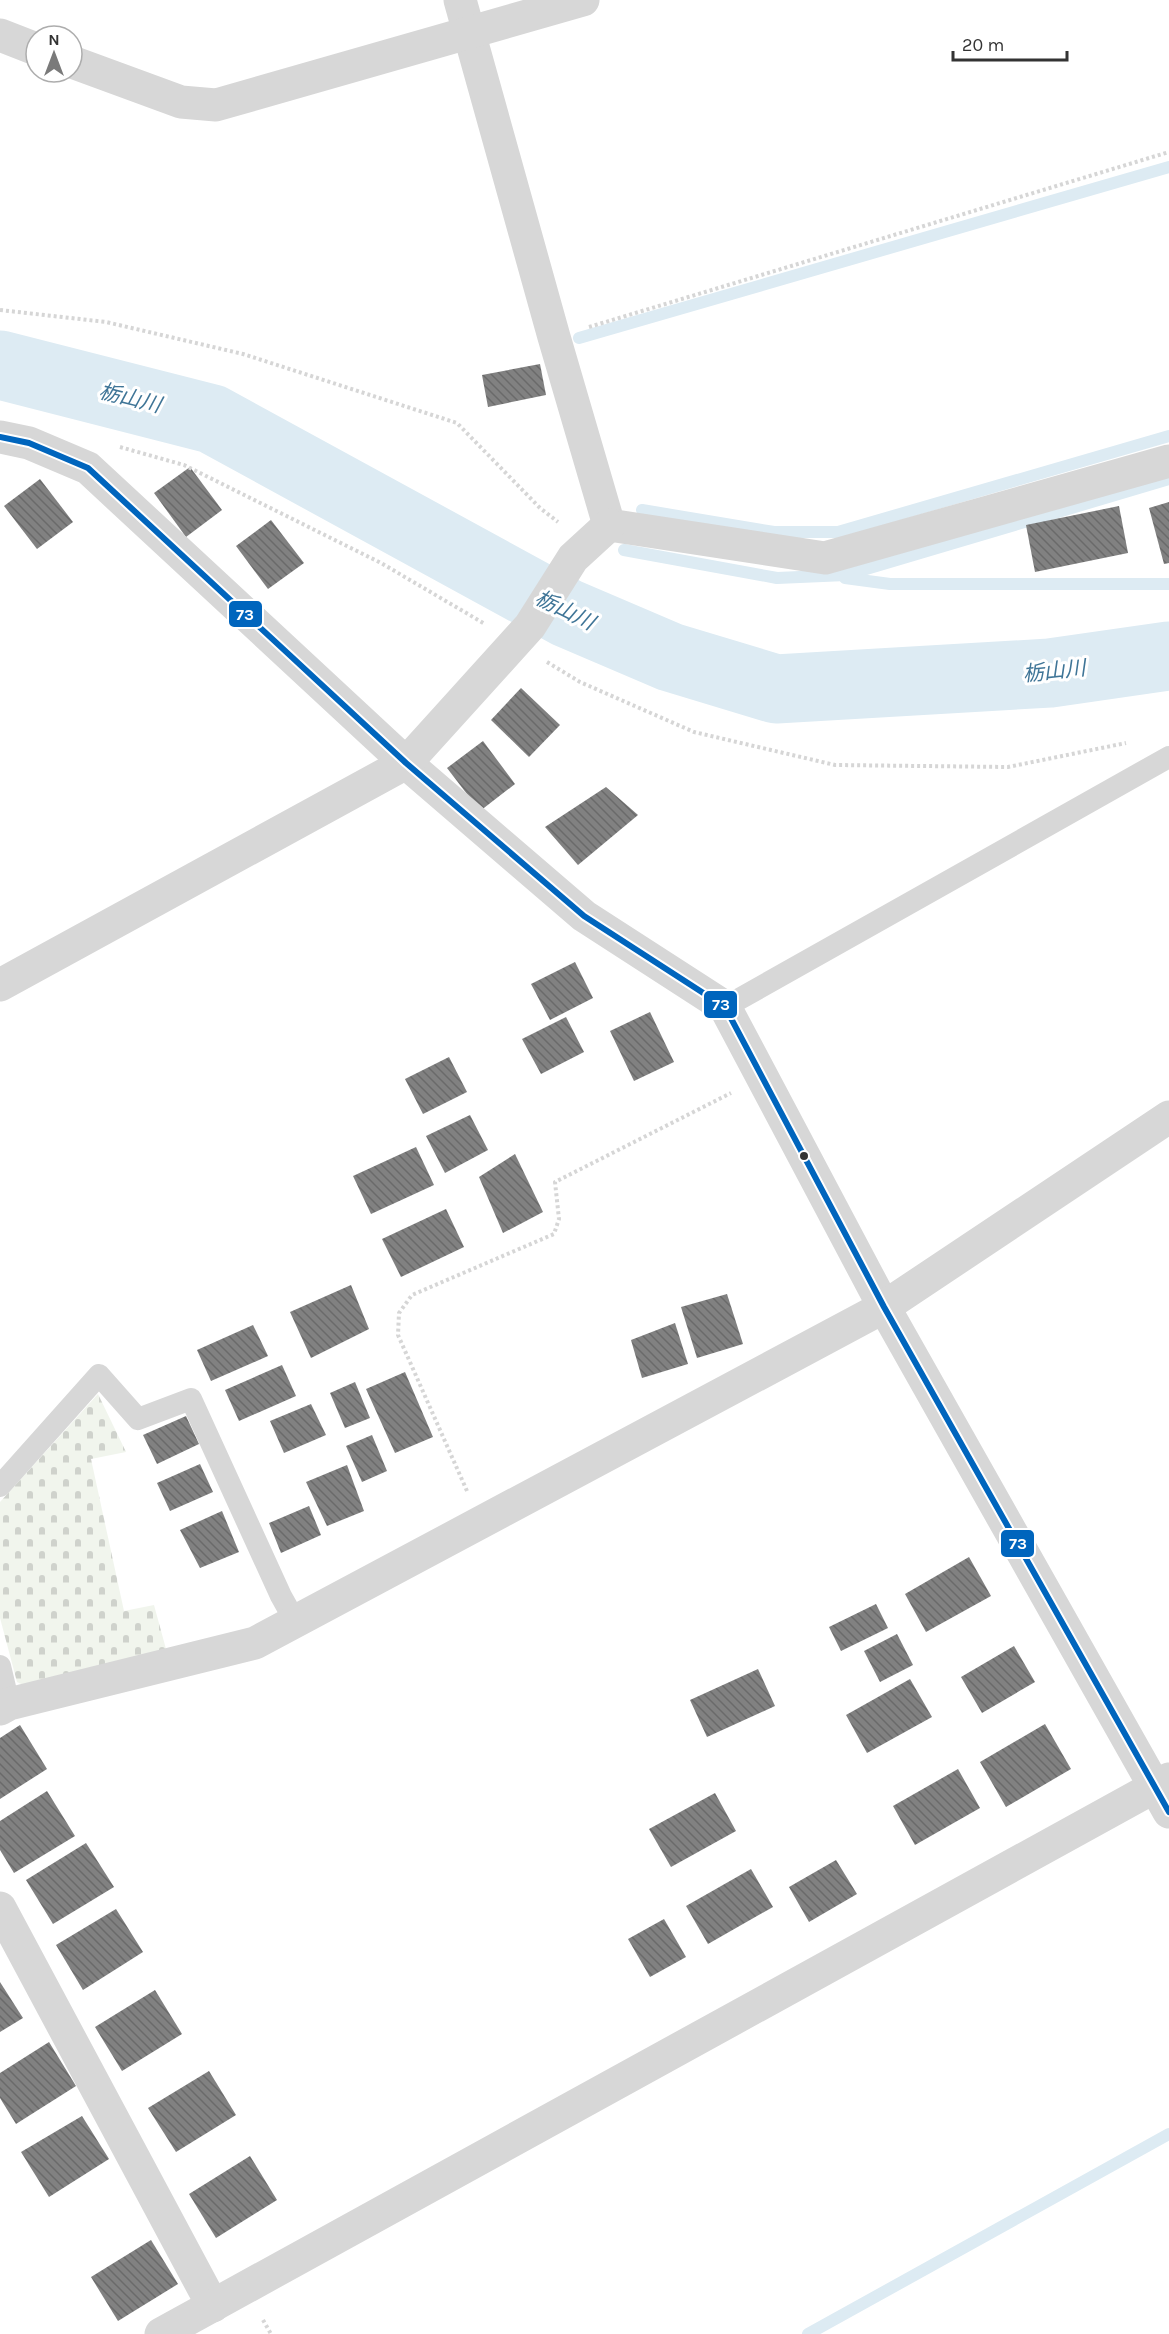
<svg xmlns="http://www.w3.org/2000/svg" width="1169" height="2334" font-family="Karla,'Noto Sans JP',sans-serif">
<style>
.cemetery{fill:url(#cemetery-stones)}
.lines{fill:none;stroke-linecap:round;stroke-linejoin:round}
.stream{stroke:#ddebf3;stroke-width:12}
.river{stroke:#ddebf3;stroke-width:69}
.building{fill:url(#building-back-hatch)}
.path{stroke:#d6d6d6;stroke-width:4;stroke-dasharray:3 3;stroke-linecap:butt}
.service{stroke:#d7d7d7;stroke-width:22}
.minor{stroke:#d7d7d7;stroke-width:33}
.bus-1-casing{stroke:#fff;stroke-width:10}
.bus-1{stroke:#0065bd;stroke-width:6}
.bus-dot{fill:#333;stroke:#fff;stroke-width:2}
.labels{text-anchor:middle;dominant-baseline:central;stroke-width:6;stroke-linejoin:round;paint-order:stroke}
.water-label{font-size:21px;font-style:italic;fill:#3f7597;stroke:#fff}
.line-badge{stroke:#fff;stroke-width:2}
.badge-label{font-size:16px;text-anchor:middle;font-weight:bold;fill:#fff}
</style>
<defs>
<pattern id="cemetery-stones" width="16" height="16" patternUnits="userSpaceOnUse" patternTransform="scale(1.5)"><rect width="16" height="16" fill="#f1f5ed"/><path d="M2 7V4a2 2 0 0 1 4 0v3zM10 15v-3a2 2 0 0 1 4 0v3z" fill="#cfd2cc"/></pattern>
<pattern id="building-back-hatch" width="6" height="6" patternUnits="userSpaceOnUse" patternTransform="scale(1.5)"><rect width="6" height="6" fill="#818181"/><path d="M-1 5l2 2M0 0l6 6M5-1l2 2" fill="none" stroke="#6a6a6a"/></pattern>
</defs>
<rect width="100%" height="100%" fill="#fff"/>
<polygon class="cemetery" points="98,1394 126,1452 91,1459 124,1611 154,1605 166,1649 25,1686 17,1682 0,1618 0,1502"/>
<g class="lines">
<g class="stream">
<polyline points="579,338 1169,167"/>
<polyline points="642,510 774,532 838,532 1169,436"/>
<polyline points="624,550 777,578 846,575 1169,479"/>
<polyline points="845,578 890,584 1169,584"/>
<polyline points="808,2334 1169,2134"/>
</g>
<polyline class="river" points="0,365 212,419 567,613 670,657 776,689 1050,673 1169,656"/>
</g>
<g class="building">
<polygon points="540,364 546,395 488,407 482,375"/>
<polygon points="190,467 222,510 186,537 154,493"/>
<polygon points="40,479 73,522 37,549 4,506"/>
<polygon points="1169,502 1169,563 1164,564 1149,508"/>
<polygon points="1119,506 1128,553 1035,572 1026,525"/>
<polygon points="271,520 304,563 268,589 236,546"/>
<polygon points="521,688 560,725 529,757 491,720"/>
<polygon points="483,741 515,784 480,811 447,768"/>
<polygon points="606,787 638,815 578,865 545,827"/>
<polygon points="575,962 593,998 550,1020 531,984"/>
<polygon points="650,1012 674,1062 634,1081 610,1031"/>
<polygon points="566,1017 584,1052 541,1074 522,1039"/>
<polygon points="449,1057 467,1092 423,1114 405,1079"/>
<polygon points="470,1115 488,1150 445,1173 426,1136"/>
<polygon points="416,1147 434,1185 371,1214 353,1176"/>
<polygon points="515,1154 543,1212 503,1233 479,1177"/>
<polygon points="446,1209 464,1247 401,1277 382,1239"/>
<polygon points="351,1285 369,1329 311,1358 290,1312"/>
<polygon points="727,1294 743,1344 697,1358 681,1307"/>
<polygon points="675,1323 688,1364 642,1378 631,1340"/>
<polygon points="253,1325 268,1356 211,1381 197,1350"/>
<polygon points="282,1365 296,1396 239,1421 225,1390"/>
<polygon points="405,1372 433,1437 395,1453 366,1389"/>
<polygon points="355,1382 370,1418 345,1428 330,1393"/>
<polygon points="311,1404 326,1435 284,1453 270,1421"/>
<polygon points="186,1416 199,1444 157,1464 143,1435"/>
<polygon points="372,1435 387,1471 362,1482 346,1446"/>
<polygon points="200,1464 213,1492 170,1511 157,1483"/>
<polygon points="347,1465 364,1511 327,1526 306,1482"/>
<polygon points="309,1506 321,1535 281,1553 269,1523"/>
<polygon points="222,1511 239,1552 200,1568 180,1530"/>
<polygon points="969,1557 991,1596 926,1632 905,1594"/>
<polygon points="876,1604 888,1628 841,1651 829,1627"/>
<polygon points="897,1634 913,1665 880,1682 864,1651"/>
<polygon points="1014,1646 1035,1682 982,1713 961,1677"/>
<polygon points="758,1669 775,1706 707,1737 690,1700"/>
<polygon points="910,1679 932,1717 867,1753 846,1715"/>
<polygon points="1045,1724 1071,1769 1006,1807 980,1762"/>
<polygon points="20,1725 47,1769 0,1799 0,1738"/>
<polygon points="958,1769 980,1808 915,1845 893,1806"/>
<polygon points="47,1791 75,1836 14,1873 0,1850 0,1821"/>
<polygon points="715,1793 736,1831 671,1867 649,1829"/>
<polygon points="86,1843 114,1887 53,1924 26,1880"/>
<polygon points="836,1860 857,1894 809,1922 789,1887"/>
<polygon points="751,1869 773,1907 708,1944 686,1906"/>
<polygon points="116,1909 143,1952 83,1990 56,1945"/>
<polygon points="664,1919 686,1957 650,1977 628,1939"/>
<polygon points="0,1982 23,2018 0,2032"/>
<polygon points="155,1990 182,2034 122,2071 95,2027"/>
<polygon points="49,2042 76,2086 16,2124 0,2098 0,2073"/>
<polygon points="209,2071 236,2115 176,2152 148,2108"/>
<polygon points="82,2116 109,2159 49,2197 21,2152"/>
<polygon points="250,2156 277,2200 216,2238 189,2194"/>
<polygon points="151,2240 178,2284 118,2321 91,2277"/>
</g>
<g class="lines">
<g class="path">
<polyline points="0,310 106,322 243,354 457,423 540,508 558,522"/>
<polyline points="589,327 1169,152"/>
<polyline points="120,447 184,465 381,563 485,624"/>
<polyline points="547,662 580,682 694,732 835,765 1008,767 1126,743"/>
<polyline points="467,1491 398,1335 399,1313 412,1295 554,1234 559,1219 555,1182 731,1093"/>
<polyline points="263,2320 271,2334"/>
</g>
<g class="service">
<polyline points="725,1007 1169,757"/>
<polyline points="0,1486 99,1375 138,1419 191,1399 281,1596 295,1621"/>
<polyline points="0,1666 9,1704"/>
</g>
<g class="minor">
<polyline points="460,0 554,337 609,525"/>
<polyline points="0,35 36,49"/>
<polyline points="72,62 181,102 216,105 583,0"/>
<polyline points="0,437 29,443 88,468 406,763 584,916 725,1007 884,1307 1169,1812"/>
<polyline points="609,525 825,558 1169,461"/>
<polyline points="0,985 406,763 530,626 573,558 609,525"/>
<polyline points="0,1709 9,1704 255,1643 884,1307 1169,1117"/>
<polyline points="0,1908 213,2306"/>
<polyline points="161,2334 1169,1779"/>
</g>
<defs>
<polyline id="bus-1" points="0,437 29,443 88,468 406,763 584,916 725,1007 884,1307 1169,1812"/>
</defs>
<use href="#bus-1" class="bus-1-casing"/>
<use href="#bus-1" class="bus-1"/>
</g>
<circle class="bus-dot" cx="804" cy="1156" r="5"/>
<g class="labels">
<g class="water-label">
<text transform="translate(130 398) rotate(14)">栃山川</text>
<text transform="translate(565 610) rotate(26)">栃山川</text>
<text transform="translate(1054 671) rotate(-6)">栃山川</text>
</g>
</g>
<g class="line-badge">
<rect x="228" y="600" width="35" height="28" rx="6" fill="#0065bd"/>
<rect x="703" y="990" width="35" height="29" rx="6" fill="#0065bd"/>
<rect x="1000" y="1529" width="35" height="29" rx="6" fill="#0065bd"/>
</g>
<g class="badge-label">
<text x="245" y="620">73</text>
<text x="721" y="1010">73</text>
<text x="1018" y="1549">73</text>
</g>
<g transform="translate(54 54)"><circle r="28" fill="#ffffff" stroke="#adadad" stroke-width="1.5"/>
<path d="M0-4.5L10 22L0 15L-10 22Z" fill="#7a7a7a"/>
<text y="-9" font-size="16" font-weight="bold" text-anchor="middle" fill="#333333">N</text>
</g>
<path d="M953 51v9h114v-9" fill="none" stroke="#333333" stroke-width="3"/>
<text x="962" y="51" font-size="18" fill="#333333" stroke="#ffffff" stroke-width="4.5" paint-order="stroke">20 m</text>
</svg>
